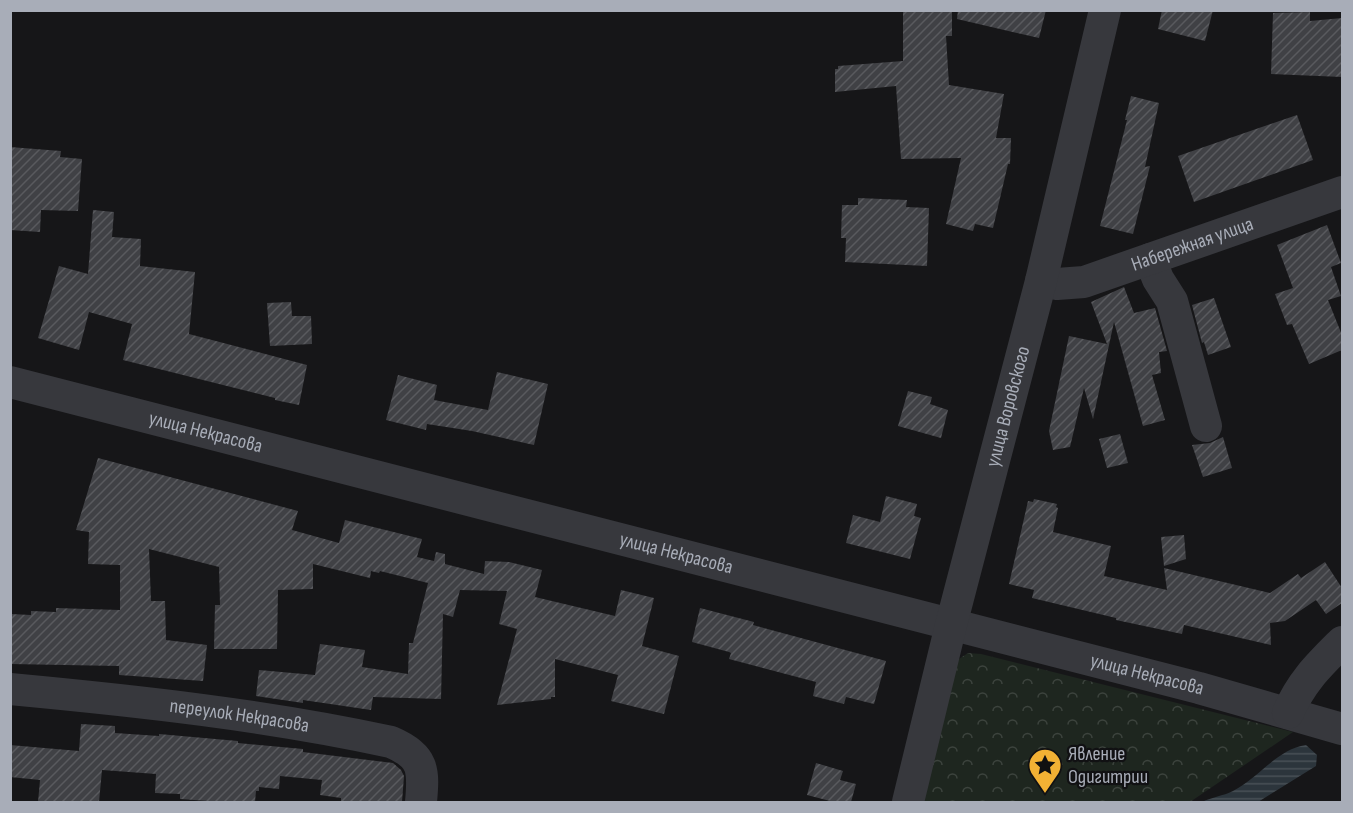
<svg xmlns="http://www.w3.org/2000/svg" width="1353" height="813" font-family="'Sofia Sans Condensed',sans-serif">
<style>
.forest{fill:url(#forest-crowns)}
.water{fill:url(#water-rules)}
.building{fill:url(#building-hatch)}
.lines{fill:none;stroke-linecap:round;stroke-linejoin:round}
.minor{stroke:#37383d;stroke-width:32}
.labels{text-anchor:middle;dominant-baseline:central;stroke-width:4.5;stroke-linejoin:round;paint-order:stroke}
.street-label{font-size:20px;fill:#a8adb8;stroke:#111113}
.poi-label{font-size:20px;fill:#a8adb8;stroke:#111113;text-anchor:start}
</style>
<defs>
<pattern id="forest-crowns" width="20" height="18" patternUnits="userSpaceOnUse" patternTransform="scale(1.5)"><rect width="20" height="18" fill="#1e261f"/><path d="M2 6a3 3 0 1 1 6 0M12 15a3 3 0 1 1 6 0" fill="none" stroke="#3c433d"/></pattern>
<pattern id="water-rules" width="6" height="5" patternUnits="userSpaceOnUse" patternTransform="scale(1.5)"><rect width="6" height="5" fill="#2c353c"/><path d="M0 2.5h6" fill="none" stroke="#485056"/></pattern>
<pattern id="building-hatch" width="6" height="6" patternUnits="userSpaceOnUse" patternTransform="scale(1.5)"><rect width="6" height="6" fill="#404145"/><path d="M-1 1l2-2M0 6l6-6M5 7l2-2" fill="none" stroke="#595a5e"/></pattern>
</defs>
<rect width="100%" height="100%" fill="#161618"/>
<polygon class="forest" points="968,653 981,654 1293,732 1190,802 924,802 953,669 959,659"/>
<path class="water" d="M1306 745 1317 755 1316 766 1258 802H1202C1212 797 1223 796 1233 791 1259 778 1277 749 1306 745Z"/>
<g class="building">
<polygon points="903,10 952,10 952,36 946,36 949,85 1004,94 996,138 1011,138 1010,164 1008,164 993,228 975,224 973,231 946,224 961,158 901,159 896,86 835,92 835,69 838,69 838,66 903,61"/>
<polygon points="958,10 1046,10 1039,38 957,19"/>
<polygon points="1162,10 1213,10 1205,41 1158,29"/>
<polygon points="1310,12 1310,21 1342,18 1342,77 1271,74 1273,13"/>
<polygon points="1131,96 1159,103 1145,167 1150,166 1133,234 1100,226 1127,120 1125,120"/>
<polygon points="1297,115 1313,160 1194,202 1178,156"/>
<polygon points="10,147 61,151 60,157 82,159 78,211 41,210 40,232 10,230"/>
<polygon points="858,198 907,200 906,207 929,208 927,266 845,262 846,238 841,238 842,205 858,205"/>
<polygon points="93,210 114,212 112,237 141,239 140,266 195,272 189,334 307,365 299,405 275,400 275,398 123,360 132,324 89,312 79,350 38,338 59,266 88,274"/>
<polygon points="1327,225 1341,263 1331,267 1341,296 1328,300 1342,335 1342,350 1309,364 1292,324 1287,325 1275,294 1293,288 1277,245"/>
<polygon points="1124,287 1134,313 1155,308 1167,351 1159,352 1161,373 1152,375 1165,420 1143,426 1114,322 1093,419 1084,388 1070,447 1053,450 1049,431 1069,336 1107,344 1091,302"/>
<polygon points="1214,298 1231,347 1208,355 1204,342 1202,343 1192,305"/>
<polygon points="291,302 292,316 311,316 312,344 270,346 267,303"/>
<polygon points="497,372 548,384 534,445 472,431 427,424 426,430 386,420 398,375 437,385 434,400 488,410"/>
<polygon points="908,391 932,397 930,404 948,410 941,438 898,426"/>
<polygon points="1120,434 1128,463 1107,468 1099,439"/>
<polygon points="1223,437 1232,468 1203,477 1192,445 1210,443"/>
<polygon points="98,458 298,511 292,530 339,543 345,520 422,539 417,557 434,561 436,552 445,554 445,564 484,574 485,561 509,562 542,570 535,597 615,616 621,590 654,598 642,646 679,656 664,714 611,701 618,675 555,659 555,697 551,697 551,699 497,705 517,629 499,624 507,591 460,590 453,617 443,614 441,699 373,697 371,710 303,700 303,703 256,696 259,670 315,675 320,644 365,650 362,667 408,674 409,643 413,643 428,583 380,571 379,573 371,571 370,578 313,564 313,589 278,590 277,649 214,649 215,605 220,605 219,567 149,549 151,601 165,601 166,640 207,645 203,681 119,675 119,666 10,664 11,614 31,615 31,611 56,612 56,608 120,610 120,565 88,564 89,532 76,530"/>
<polygon points="886,496 917,504 914,516 921,518 910,559 846,543 853,515 880,522"/>
<polygon points="1034,499 1057,504 1056,507 1058,508 1053,532 1111,546 1104,576 1167,590 1164,568 1270,593 1298,574 1301,578 1325,562 1342,588 1342,603 1326,614 1316,600 1285,621 1270,623 1271,645 1184,625 1182,634 1116,620 1116,618 1032,598 1034,590 1009,584 1028,501 1033,502"/>
<polygon points="1184,535 1186,559 1164,566 1161,537"/>
<polygon points="700,608 754,622 753,625 886,661 874,704 846,697 844,704 813,696 816,682 729,659 731,653 729,652 692,642"/>
<polygon points="81,724 115,726 115,733 159,736 159,734 238,741 238,743 303,749 303,752 393,763 401,770 404,776 402,802 341,802 341,798 320,795 322,780 280,776 279,789 259,787 259,791 256,791 255,802 222,802 180,799 180,794 155,793 156,774 102,770 99,802 38,802 40,780 10,777 10,745 79,751"/>
<polygon points="816,763 843,771 840,780 856,784 851,802 834,802 807,795"/>
</g>
<g class="lines">
<g class="minor">
<polyline points="1150,259 1158,279 1172,301 1206,426"/>
<path id="s1" d="M1041 281 1057 284 1084 282 1342 192"/>
<path id="s2" d="M10 382 1199 688 1342 729"/>
<path id="s3" d="M10 689C138 701 266 715 391 742 424 756 424 770 421 802"/>
<path d="M1288 713C1301 682 1319 665 1342 642"/>
<path id="s4" d="M908 802 951 625 1041 281 1105 10"/>
</g>
</g>
<defs>
<symbol id="sight-pin" viewBox="-11 -11 22 30"><path d="M0 17L-7.5 6A9.5 9.5 0 1 1 7.5 6Z" fill="#f2b134" stroke="#111113"/><path d="M0-6L1.8-2.2L6-1.7L2.9 1.2L3.7 5.4L0 3.3L-3.7 5.4L-2.9 1.2L-6-1.7L-1.8-2.2Z" fill="#111"/></symbol>
</defs>
<g fill-rule="evenodd">
<use href="#sight-pin" x="1026" y="746" width="38" height="52"/>
</g>
<g class="labels">
<g class="street-label">
<text stroke="none"><textPath href="#s1" startOffset="158">Набережная улица</textPath></text>
<text stroke="none"><textPath href="#s4" startOffset="408">улица Воровского</textPath></text>
<text stroke="none"><textPath href="#s2" startOffset="202">улица Некрасова</textPath></text>
<text stroke="none"><textPath href="#s2" startOffset="688">улица Некрасова</textPath></text>
<text stroke="none"><textPath href="#s2" startOffset="1174">улица Некрасова</textPath></text>
<text stroke="none"><textPath href="#s3" startOffset="231">переулок Некрасова</textPath></text>
</g>
<g class="poi-label">
<text x="1068" y="754">Явление<tspan x="1068" dy="23">Одигитрии</tspan></text>
</g>
</g>
<rect width="1353" height="813" fill="none" stroke="#a8adb8" stroke-width="24"/>
</svg>
